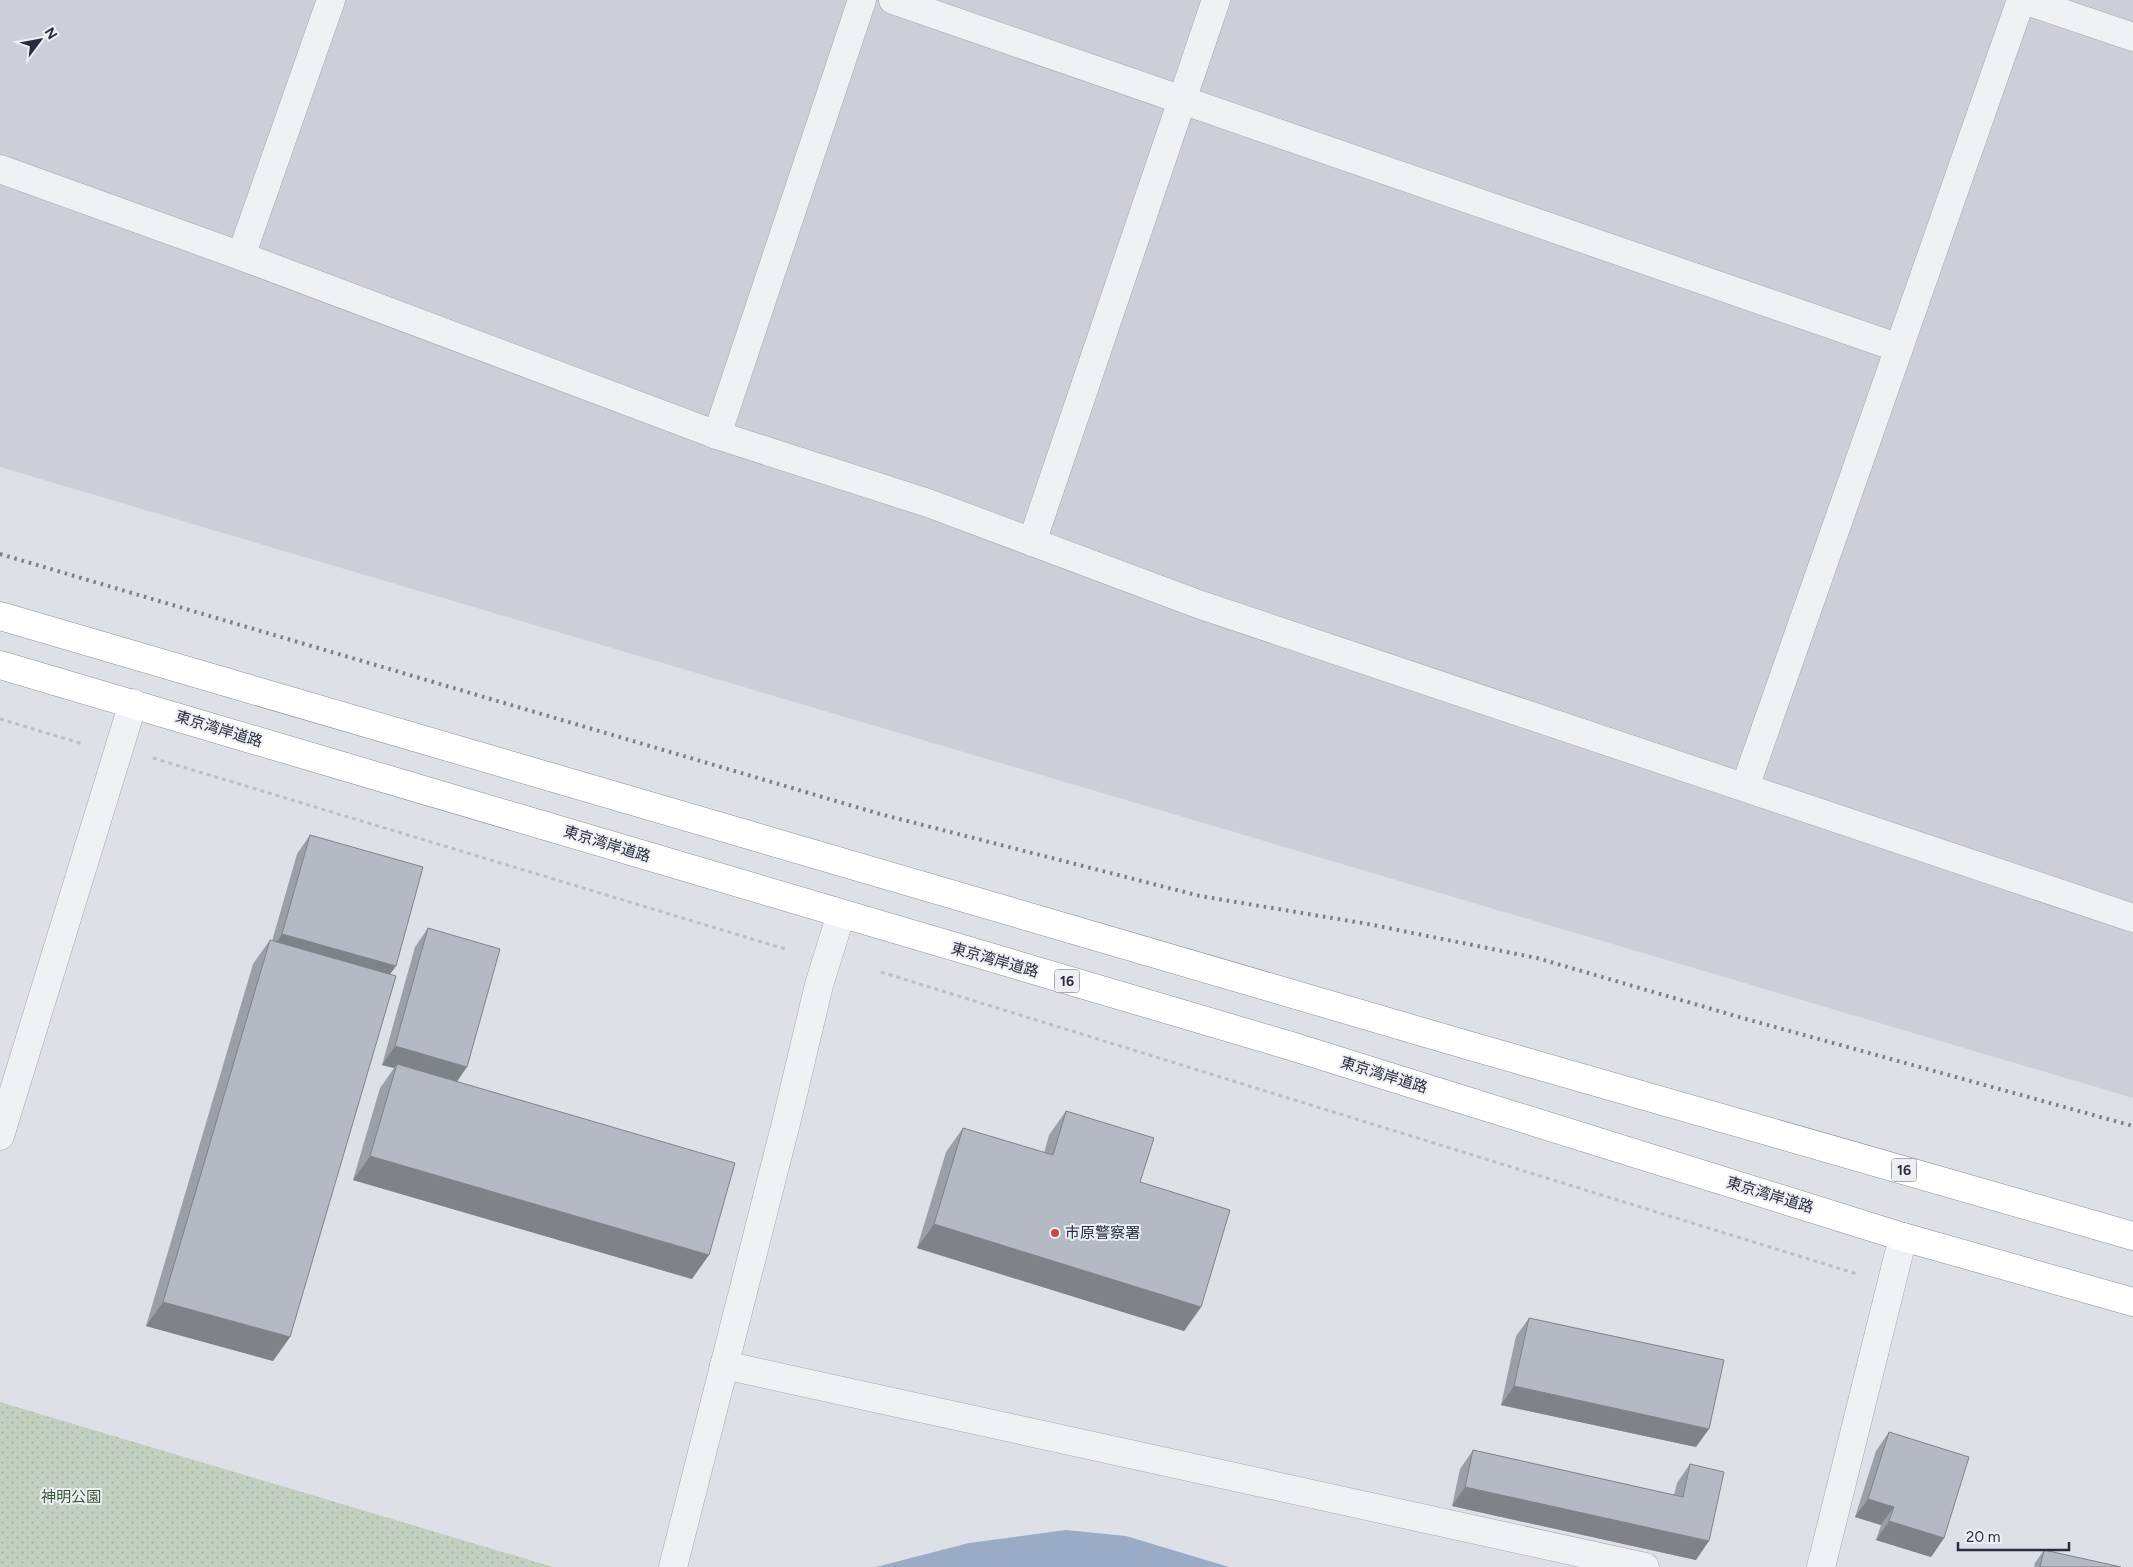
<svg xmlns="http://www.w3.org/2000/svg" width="2133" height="1567" font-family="Figtree,'Noto Sans JP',sans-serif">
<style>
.built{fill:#cccfd8}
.park{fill:url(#park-dots)}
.water{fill:#9aabc5}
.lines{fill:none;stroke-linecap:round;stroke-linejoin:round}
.minor-casing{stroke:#a4a7b1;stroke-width:29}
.highway-casing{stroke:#868d9d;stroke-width:29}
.path{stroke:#bcbec5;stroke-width:3;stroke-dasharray:4 4;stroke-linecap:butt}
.minor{stroke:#f0f1f5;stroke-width:28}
.highway{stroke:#fff;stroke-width:28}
.rail{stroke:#787f8f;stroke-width:4;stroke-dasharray:2.5 5;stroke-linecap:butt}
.wall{fill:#9c9fa8}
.shaded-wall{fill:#7f8288}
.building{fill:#b5b9c3;stroke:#7f8288}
.poi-dot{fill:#c7474e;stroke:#edeff4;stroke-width:2}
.labels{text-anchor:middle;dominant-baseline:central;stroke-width:4;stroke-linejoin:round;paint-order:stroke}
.shield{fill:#edeff4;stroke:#636774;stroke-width:1}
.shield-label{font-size:14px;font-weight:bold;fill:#282d3d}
.street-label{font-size:15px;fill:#282d3d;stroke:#edeff4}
.poi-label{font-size:15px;fill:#282d3d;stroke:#edeff4;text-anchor:start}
.park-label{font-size:15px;fill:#395836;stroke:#edeff4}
</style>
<defs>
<pattern id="park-dots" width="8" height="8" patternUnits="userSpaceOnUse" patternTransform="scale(1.25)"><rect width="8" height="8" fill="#c2d0bf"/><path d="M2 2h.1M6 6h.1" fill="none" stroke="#a7b3a5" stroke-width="1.8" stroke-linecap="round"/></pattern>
</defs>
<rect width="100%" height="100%" fill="#dee0e7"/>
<polygon class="built" points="0,0 2133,0 2133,1098 0,467"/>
<polygon class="park" points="0,1402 553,1567 0,1567"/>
<polygon class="water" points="1066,1530 1126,1536 1229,1567 876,1567 969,1543"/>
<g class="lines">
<defs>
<g id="minor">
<polyline points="893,0 1899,348"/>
<polyline points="2024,0 2133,37"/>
<polyline points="0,169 241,256 717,435 928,503 1198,604 2133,918"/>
<polyline points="241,256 331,0"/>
<polyline points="717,435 862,0"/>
<polyline points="1032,542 1216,0"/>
<polyline points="1745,787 2021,0"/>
<polyline points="0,1136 133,703"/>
<polyline points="724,1365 1645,1567"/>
<polyline points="673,1567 788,1115 819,985 841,914"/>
<polyline points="1821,1567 1903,1237"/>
</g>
<g id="highway">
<polyline points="0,616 1467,1045 2133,1236"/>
<polyline points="0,665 1291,1046 1903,1237 2133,1302"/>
</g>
</defs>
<use href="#minor" class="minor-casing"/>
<use href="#highway" class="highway-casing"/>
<g class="path">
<polyline points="0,719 83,744"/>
<polyline points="153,758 785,949"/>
<polyline points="881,972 1857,1274"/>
</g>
<use href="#minor" class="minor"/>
<use href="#highway" class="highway"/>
<polyline class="rail" points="0,554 880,814 1200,896 1368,924 1537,958 1739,1017 2133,1126"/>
</g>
<g class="wall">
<polygon points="310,835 396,966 390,974 290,1337 273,1361 146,1326 253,964 270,940 272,941 297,854"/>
<polygon points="428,928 457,1082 692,1279 353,1180 380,1088 394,1068 382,1065 415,947"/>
<polygon points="1066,1111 1140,1182 1201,1307 1184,1331 917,1248 946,1152 963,1128 1044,1153 1049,1135"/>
<polygon points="1529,1318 1696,1447 1501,1405 1516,1336"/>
<polygon points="1889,1432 1944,1538 1931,1557 1876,1540 1881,1525 1855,1517 1876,1451"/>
<polygon points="1473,1450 1674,1495 1677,1483 1690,1464 1696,1560 1452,1506 1460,1469"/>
<polygon points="2044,1550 2121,1567 2034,1567 2035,1563"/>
</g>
<g class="shaded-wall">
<polygon points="282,934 396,966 382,985 269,953"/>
<polygon points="395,1046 467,1067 454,1086 397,1064 394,1068 382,1065"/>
<polygon points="370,1156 709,1255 692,1279 353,1180"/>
<polygon points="934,1224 1201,1307 1184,1331 917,1248"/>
<polygon points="163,1302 290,1337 273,1361 146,1326"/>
<polygon points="1514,1386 1709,1429 1696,1447 1501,1405"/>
<polygon points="1465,1487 1709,1541 1696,1560 1452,1506"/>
<polygon points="1868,1499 1894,1507 1881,1525 1855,1517"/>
<polygon points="1889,1521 1944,1538 1931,1557 1876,1540"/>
</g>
<g class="building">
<polygon points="310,835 423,867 396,966 282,934"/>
<polygon points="428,928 500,949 467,1067 395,1046"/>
<polygon points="270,940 396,976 290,1337 163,1302"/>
<polygon points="397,1064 735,1163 709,1255 370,1156"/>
<polygon points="1066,1111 1154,1138 1140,1182 1230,1210 1201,1307 934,1224 963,1128 1053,1155"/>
<polygon points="1529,1318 1724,1360 1709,1429 1514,1386"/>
<polygon points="1889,1432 1969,1457 1944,1538 1889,1521 1894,1507 1868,1499"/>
<polygon points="1473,1450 1683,1497 1690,1464 1724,1472 1709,1541 1465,1487"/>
<polygon points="2044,1550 2121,1567 2040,1567"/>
</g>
<circle class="poi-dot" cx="1055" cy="1233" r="5"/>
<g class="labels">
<g class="shield">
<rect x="1054.5" y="969.5" width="25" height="23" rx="4"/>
<rect x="1891.5" y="1158.5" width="25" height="23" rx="4"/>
</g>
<g class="shield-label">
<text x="1067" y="981">16</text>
<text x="1904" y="1170">16</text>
</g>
<g class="street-label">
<text transform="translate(219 729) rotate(17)">東京湾岸道路</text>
<text transform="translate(607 844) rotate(17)">東京湾岸道路</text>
<text transform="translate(995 960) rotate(16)">東京湾岸道路</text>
<text transform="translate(1384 1075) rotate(17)">東京湾岸道路</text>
<text transform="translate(1770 1195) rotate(17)">東京湾岸道路</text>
</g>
<g class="poi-label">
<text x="1065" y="1233">市原警察署</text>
</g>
<g class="park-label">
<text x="71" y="1497">神明公園</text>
</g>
</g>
<g transform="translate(40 40) rotate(58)" stroke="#edeff4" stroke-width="4" paint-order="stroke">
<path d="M0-4L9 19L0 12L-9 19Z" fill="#282d3d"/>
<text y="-8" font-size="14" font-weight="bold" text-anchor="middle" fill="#282d3d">N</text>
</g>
<path d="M1958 1542v8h111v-8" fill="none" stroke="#282d3d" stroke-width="2.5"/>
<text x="1966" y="1542" font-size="15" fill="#282d3d" stroke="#edeff4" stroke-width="4" paint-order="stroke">20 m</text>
</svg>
